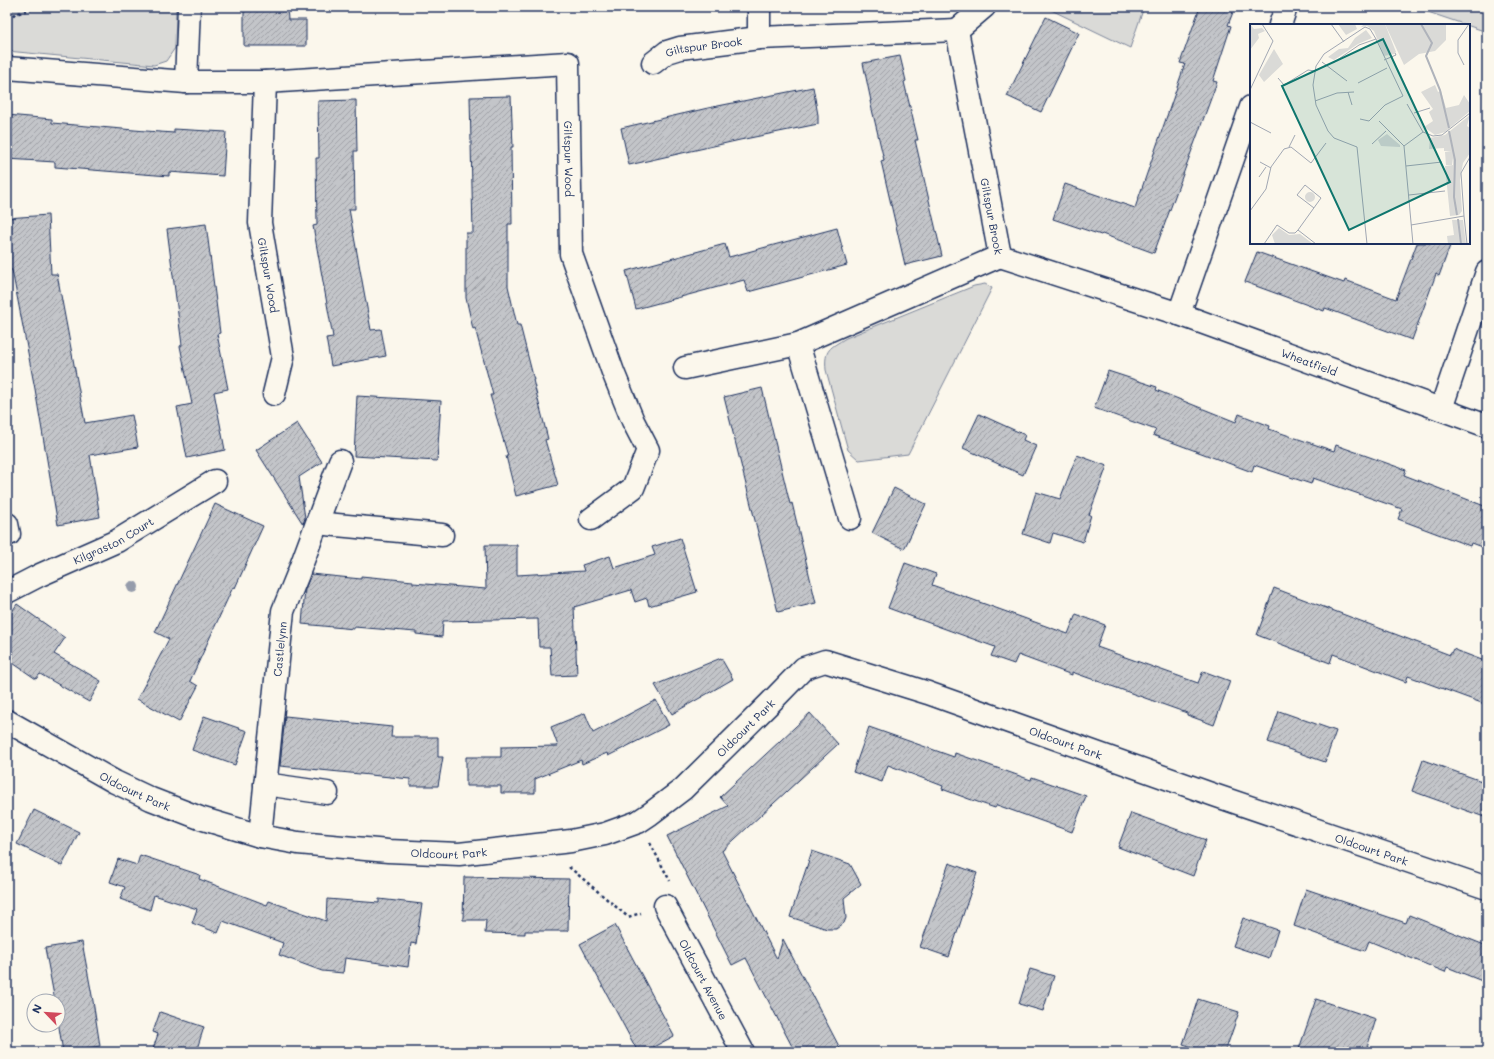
<svg xmlns="http://www.w3.org/2000/svg" width="1494" height="1059" font-family="Mali,sans-serif">
<style>
.green{fill:#dadad7;stroke:#7a849a}
.building{fill:url(#building-hatch);stroke:#1b2f5e}
.lines{fill:none;stroke-linecap:round;stroke-linejoin:round}
.street-casing{stroke:#1b2f5e;stroke-width:25}
.path{stroke:#1b2f5e;stroke-width:2.5;stroke-dasharray:3 3;stroke-linecap:butt}
.street{stroke:#fbf7ec;stroke-width:22}
.tree{fill:#959cab}
.labels{text-anchor:middle;dominant-baseline:central;stroke-width:3;stroke-linejoin:round;paint-order:stroke}
.street-label{font-size:11px;fill:#1b2f5e;stroke:#fbf7ec}
.inset-river{fill:none;stroke:#afb3bb;stroke-width:2}
.inset-road{fill:none;stroke:#a1a7b3;stroke-width:1}
.view{fill:#0f766e;fill-opacity:0.15;stroke:#0f766e;stroke-width:2}
.inset-edge{fill:none;stroke:#1b2f5e;stroke-width:2}
</style>
<defs>
<pattern id="building-hatch" width="6" height="6" patternUnits="userSpaceOnUse"><rect width="6" height="6" fill="#c3c5c9"/><path d="M-1 1l2-2M0 6l6-6M5 7l2-2" fill="none" stroke="#9ea0a6"/></pattern>
</defs>
<rect width="100%" height="100%" fill="#fbf7ec"/>
<filter id="ink" filterUnits="userSpaceOnUse"><feTurbulence type="fractalNoise" baseFrequency=".025" numOctaves="2"/><feDisplacementMap in="SourceGraphic" scale="8" xChannelSelector="R" yChannelSelector="G"/><feConvolveMatrix kernelMatrix="1 2 1 2 8 2 1 2 1" color-interpolation-filters="sRGB"/></filter>
<g filter="url(#ink)">
<g class="green">
<polygon points="7,7 176,7 175,48 166,61 154,65 7,51"/>
<polygon points="1045,7 1144,7 1130,48"/>
<polygon points="1413,7 1487,7 1487,32"/>
<path d="M985 284 992 288 908 454 859 460 848 450 826 370C824 349 830 348 846 338L974 286Z"/>
</g>
<g class="building">
<polygon points="244,7 287,7 288,20 306,20 306,46 244,46"/>
<polygon points="1200,7 1235,7 1228,25 1231,26 1213,81 1217,82 1154,253 1102,234 1101,235 1053,219 1065,184 1135,208 1185,64 1180,63"/>
<polygon points="1046,17 1079,33 1041,112 1007,96"/>
<polygon points="900,56 906,81 904,82 918,140 915,140 942,256 905,265 881,161 884,160 870,101 871,101 863,63"/>
<polygon points="813,87 818,115 818,124 740,140 629,165 621,128 708,108"/>
<polygon points="511,96 513,147 511,147 512,224 508,224 508,286 517,325 520,325 534,380 533,380 548,439 545,440 558,485 516,496 506,456 508,456 490,395 493,395 475,328 473,329 466,298 466,233 473,233 470,97"/>
<polygon points="356,100 357,151 354,151 355,209 349,209 371,330 381,329 386,356 331,366 326,338 333,337 313,226 317,225 316,158 319,158 318,101"/>
<polygon points="7,115 52,119 52,123 146,131 174,133 174,129 226,132 223,176 169,172 169,176 117,172 55,167 55,162 7,159"/>
<polygon points="48,215 51,274 57,274 85,423 132,415 138,447 90,455 100,517 58,525 35,389 12,270 8,270 7,256 7,218"/>
<polygon points="206,224 220,333 217,334 228,389 214,392 225,450 187,458 177,407 192,404 180,346 182,345 167,229"/>
<polygon points="837,228 847,265 748,292 744,280 636,309 626,271 725,244 729,257"/>
<polygon points="1417,243 1451,243 1439,276 1436,274 1412,340 1325,308 1324,311 1245,282 1257,252 1344,283 1345,280 1396,299"/>
<polygon points="1108,371 1157,387 1156,390 1236,422 1239,414 1270,426 1269,429 1334,451 1336,445 1406,470 1404,475 1487,507 1487,549 1471,543 1470,546 1398,519 1402,509 1313,478 1311,484 1254,465 1252,472 1153,435 1156,430 1094,408"/>
<polygon points="762,388 790,504 792,503 816,603 778,612 724,397"/>
<polygon points="357,396 441,401 437,461 354,456"/>
<polygon points="979,414 1025,435 1023,440 1036,446 1023,475 963,448"/>
<polygon points="297,423 322,462 299,477 305,518 303,524 256,450"/>
<polygon points="1077,455 1107,466 1089,515 1091,515 1083,542 1053,533 1050,543 1023,534 1036,492 1060,499"/>
<polygon points="894,488 926,504 904,549 872,533"/>
<polygon points="215,504 263,526 235,588 233,587 190,681 198,686 179,722 137,699 169,639 155,632"/>
<polygon points="680,538 697,592 649,606 647,598 635,602 631,590 574,607 577,675 552,676 550,647 539,647 538,619 443,621 442,637 416,634 416,632 354,627 354,629 302,624 305,589 311,574 361,579 361,576 413,581 413,583 486,589 485,545 517,545 517,575 584,571 582,565 610,556 614,568 655,555 652,547"/>
<polygon points="905,563 936,574 932,585 1068,634 1076,614 1105,625 1097,647 1198,683 1203,671 1230,681 1214,725 1187,715 1187,713 1086,677 1072,672 1072,675 1018,655 1014,664 991,656 995,647 888,608"/>
<polygon points="1274,588 1450,655 1453,649 1487,662 1487,705 1408,676 1406,682 1333,654 1330,663 1257,635"/>
<polygon points="17,604 65,638 54,654 101,681 89,702 40,674 36,679 7,659 7,619"/>
<polygon points="721,658 733,679 672,714 655,685"/>
<polygon points="656,700 669,725 608,756 607,753 582,764 581,760 535,779 535,793 501,793 501,786 466,786 466,757 501,757 501,747 558,746 551,727 585,713 593,733"/>
<polygon points="1279,711 1336,731 1325,762 1268,742"/>
<polygon points="810,713 838,744 722,851 777,959 783,939 842,1052 795,1052 746,958 732,965 667,836 728,806 720,797"/>
<polygon points="204,716 247,731 235,765 192,750"/>
<polygon points="285,716 392,727 391,737 438,737 438,757 443,757 438,786 410,786 410,779 280,766"/>
<polygon points="869,727 954,757 955,753 1031,780 1032,777 1086,796 1072,832 997,805 995,808 969,799 942,789 943,786 888,765 882,782 853,772"/>
<polygon points="1423,760 1487,783 1487,818 1412,791"/>
<polygon points="34,810 79,832 62,866 17,844"/>
<polygon points="1131,813 1206,840 1193,876 1118,847"/>
<polygon points="812,851 850,864 861,884 844,898 846,918 844,923 836,929 827,929 790,917"/>
<polygon points="140,855 200,875 199,879 267,905 269,901 326,921 327,899 379,903 379,899 422,904 416,944 411,943 408,967 345,958 343,973 322,971 279,955 283,943 223,921 218,933 192,923 197,909 154,895 150,910 120,899 125,887 110,882 118,859 137,865"/>
<polygon points="949,863 977,873 949,957 920,947"/>
<polygon points="464,877 569,879 568,931 525,931 525,934 485,933 486,920 463,920"/>
<polygon points="1306,889 1406,923 1409,915 1487,946 1487,983 1447,967 1445,972 1369,941 1365,951 1294,926"/>
<polygon points="1243,918 1278,930 1269,958 1233,946"/>
<polygon points="615,925 674,1036 644,1052 638,1052 580,944"/>
<polygon points="82,942 93,1001 100,1046 63,1052 58,1021 58,1001 55,1001 45,948"/>
<polygon points="1030,969 1054,976 1043,1011 1019,1004"/>
<polygon points="1198,999 1239,1012 1225,1052 1209,1052 1183,1044"/>
<polygon points="1316,999 1376,1019 1366,1051 1351,1047 1338,1052 1298,1052"/>
<polygon points="160,1012 204,1027 196,1052 152,1052 158,1034 153,1032"/>
</g>
<g class="lines">
<defs>
<g id="street">
<polyline points="759,7 759,38"/>
<path id="s1" d="M984 7 957 30 1000 256"/>
<polyline points="1280,25 1286,7"/>
<path id="s2" d="M653 63 667 52 680 48 759 38 957 30"/>
<path id="s3" d="M7 68 186 82H265L568 63 571 254 613 372 633 421 648 450 633 488 591 519"/>
<polyline points="186,82 189,7"/>
<path id="s4" d="M265 82 260 223 283 357 274 394"/>
<path id="s5" d="M1000 256 1179 314 1487 426"/>
<polyline points="1179,314 1251,107"/>
<polyline points="798,344 850,518"/>
<polyline points="685,368 798,344 1000,256"/>
<polyline points="1441,409 1487,272"/>
<polyline points="318,520 326,524 442,535"/>
<polyline points="7,524 9,534"/>
<path id="s6" d="M7 592 40 575 117 541 215 481"/>
<path id="s7" d="M7 721 115 782 151 799 200 818 260 836 298 843 388 851 459 854 571 841 605 834 638 822 650 814 683 789 769 704 804 668 825 661 928 693 1214 795 1487 888"/>
<polyline points="265,784 327,793"/>
<path id="s8" d="M260 836 283 611 298 574 340 461"/>
<path id="s9" d="M665 906 743 1052"/>
</g>
</defs>
<use href="#street" class="street-casing"/>
<g class="path">
<polyline points="7,17 37,7"/>
<polyline points="650,843 670,881"/>
<polyline points="569,867 628,917 641,913"/>
</g>
<use href="#street" class="street"/>
</g>
<circle class="tree" cx="133" cy="587" r="6"/>
</g>
<g class="labels">
<g class="street-label">
<text stroke="none"><textPath href="#s2" startOffset="55">Giltspur Brook</textPath></text>
<text stroke="none"><textPath href="#s3" startOffset="658">Giltspur Wood</textPath></text>
<text stroke="none"><textPath href="#s1" startOffset="225">Giltspur Brook</textPath></text>
<text stroke="none"><textPath href="#s4" startOffset="194">Giltspur Wood</textPath></text>
<text stroke="none"><textPath href="#s5" startOffset="327">Wheatfield</textPath></text>
<text stroke="none"><textPath href="#s6" startOffset="118">Kilgraston Court</textPath></text>
<text stroke="none"><textPath href="#s8" startOffset="188">Castlelynn</textPath></text>
<text stroke="none"><textPath href="#s7" startOffset="805">Oldcourt Park</textPath></text>
<text stroke="none"><textPath href="#s7" startOffset="1165">Oldcourt Park</textPath></text>
<text stroke="none"><textPath href="#s7" startOffset="146">Oldcourt Park</textPath></text>
<text stroke="none"><textPath href="#s7" startOffset="1489">Oldcourt Park</textPath></text>
<text stroke="none"><textPath href="#s7" startOffset="469">Oldcourt Park</textPath></text>
<text stroke="none"><textPath href="#s9" startOffset="83">Oldcourt Avenue</textPath></text>
</g>
</g>
<g transform="translate(1250 24)">
<rect width="220" height="220" fill="#fbf7ec"/>
<path d="M88 0H105L107 5 96 11ZM114 0H135L146 28 144 30 134 32 124 7 117 2 111 3ZM116 6 122 14 108 20 84 36 78 33 89 25 98 24 105 14ZM24 25 33 40 14 58 9 51ZM185 61 188 68 191 67 196 84 209 81 214 71 220 80V87L195 108 185 111 174 103 183 97 179 88 183 85 171 68ZM220 91 217 102 220 104V129L213 139 210 156 212 187 209 191 200 192 195 142 203 141 202 134V141H196L195 128 201 127H194V124L179 125 180 114 195 111ZM137 110 150 121V123L131 122 128 116ZM55 173a5 5 0 1 1 10 0a5 5 0 1 1-10 0ZM202 196H213L216 220H198L197 212 204 211Z" fill="#dadad7"/>
<path d="M0 0 4 5 12 4 15 7 8 10 9 14 0 26ZM135 0H196V16L185 27 169 30 154 41Z" fill="#dadad7"/>
<path d="M29 204 39 211 50 210 63 220H25L22 211Z" fill="#dadad7"/>
<path class="inset-river" d="M171 0 182 19 176 32 190 66 199 104M199 107 205 136 204 173 207 191M208 195 211 220"/>
<path class="inset-road" d="M81 0 94 18M134 36 146 31 145 29M72 38 97 57M83 39 109 21 126 15 153 72 135 81 119 97 110 95M214 41 208 29V16L219 0M28 54 34 61 58 46 65 47M108 59 137 44M0 66 23 17 12 0M98 68 102 81M65 77 87 69 104 68M157 80 173 108M164 89 180 84M129 97 154 122M0 98 21 109M122 120 136 107M154 122 163 220M154 122 173 108 183 112 192 111 220 89M39 123 45 111M10 138 21 144M156 142 192 138M9 153 16 143M159 171 195 167M0 187 16 165 21 143 34 125 41 123 61 139 76 119M214 192 217 220M161 201 214 192 211 149 220 133M48 206 66 220M14 220 27 201 39 209H45L48 206 71 174 55 161 47 171 64 184M117 220 107 123 84 114 78 107 66 81 63 61 66 42 74 30 115 3 120 5 126 15"/>
<path class="view" d="M133 15 200 158 99 206 32 62Z"/>
<rect width="220" height="220" class="inset-edge"/>
</g>
<rect width="1494" height="1059" fill="none" stroke="#fbf7ec" stroke-width="24"/>
<rect x="12" y="12" width="1470" height="1035" fill="none" stroke="#1b2f5e" stroke-width="1.5" filter="url(#ink)"/>
<g transform="translate(46 1013) rotate(295)"><circle r="19" fill="#fbf7ec" stroke="#a1a7b3"/>
<path d="M0-3L7 15L0 10L-7 15Z" fill="#d1495b"/>
<text y="-6" font-size="11" font-weight="bold" text-anchor="middle" fill="#1b2f5e">N</text>
</g>
</svg>
